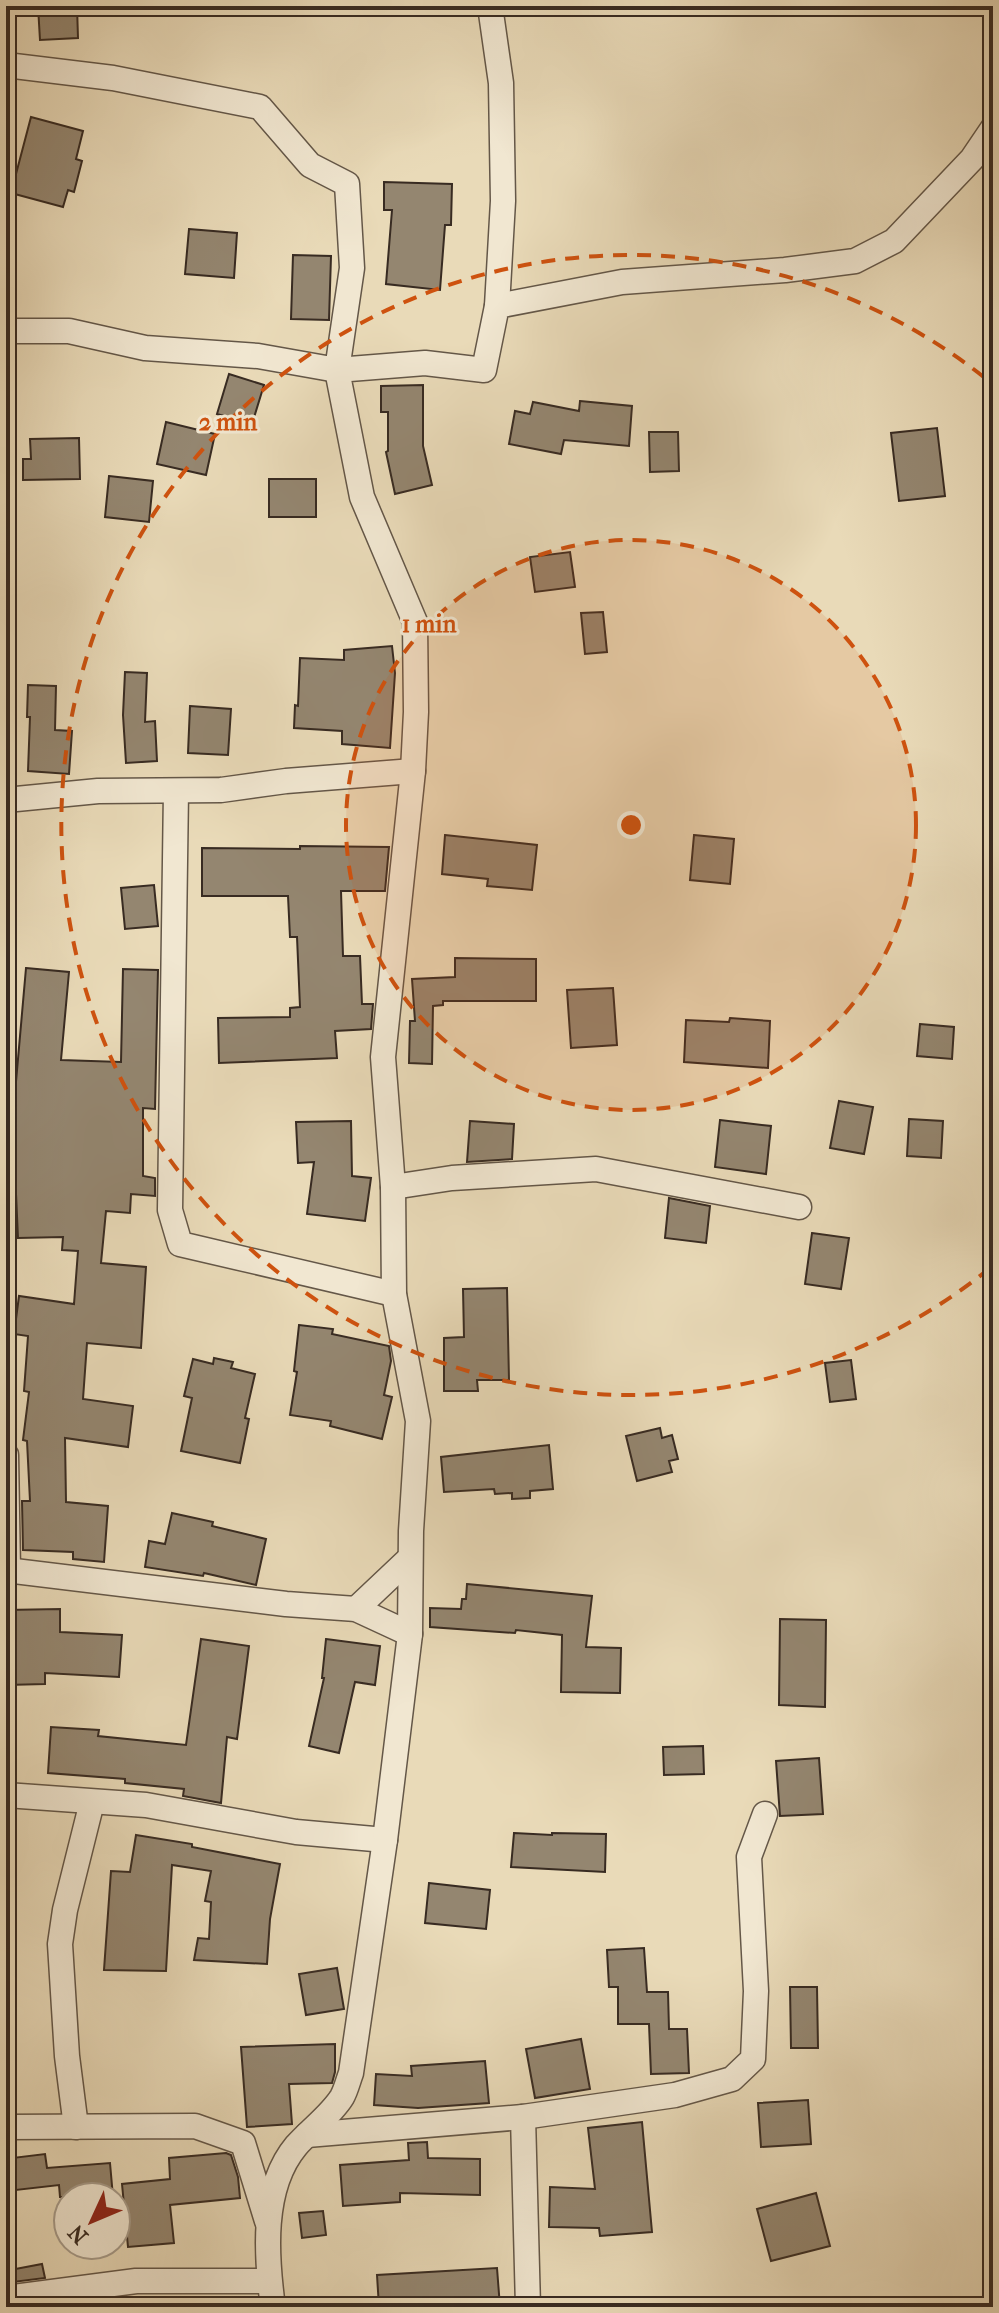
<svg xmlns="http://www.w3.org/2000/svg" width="999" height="2313" font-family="'IM FELL French Canon',serif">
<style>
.building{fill:#948670;stroke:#382b22;stroke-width:2}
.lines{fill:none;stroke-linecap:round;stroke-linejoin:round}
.minor-casing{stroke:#645748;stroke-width:27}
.minor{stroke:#f1e7d1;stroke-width:24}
.ring{fill:none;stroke:#ce520f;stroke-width:4;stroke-dasharray:14 10}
.centre{fill:#ce520f;stroke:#f1e7d1;stroke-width:4}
.ring-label{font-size:24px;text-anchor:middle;font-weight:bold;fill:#ce520f;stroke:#f1e7d1;stroke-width:6;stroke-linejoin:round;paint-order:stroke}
</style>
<rect width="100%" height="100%" fill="#e9dab8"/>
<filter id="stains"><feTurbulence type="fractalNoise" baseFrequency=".0025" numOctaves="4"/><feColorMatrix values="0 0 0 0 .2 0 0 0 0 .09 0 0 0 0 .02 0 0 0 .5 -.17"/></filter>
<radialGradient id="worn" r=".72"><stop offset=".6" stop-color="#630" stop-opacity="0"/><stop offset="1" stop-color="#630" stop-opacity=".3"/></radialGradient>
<g class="building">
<polygon points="38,6 77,6 78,38 40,40"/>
<polygon points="31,117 83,131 76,159 82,161 74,192 68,190 63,207 11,193"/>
<polygon points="384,182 452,184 451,225 445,225 440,290 386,284 392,210 384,210"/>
<polygon points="189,229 237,233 234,278 185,274"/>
<polygon points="293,255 331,256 329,320 291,319"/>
<polygon points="229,374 264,385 252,424 217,414"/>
<polygon points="423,385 423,446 432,485 395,494 386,452 388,451 388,412 381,412 381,386"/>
<polygon points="580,401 632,406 629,446 564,440 561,454 509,444 515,411 530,414 533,402 579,411"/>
<polygon points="166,422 215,434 206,475 157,464"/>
<polygon points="937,428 945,496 899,501 891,433"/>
<polygon points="649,432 678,432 679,471 650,472"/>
<polygon points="79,438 80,479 23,480 23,459 31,459 30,439"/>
<polygon points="109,476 153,481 149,522 105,517"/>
<rect x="269" y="479" width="47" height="38"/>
<polygon points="570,552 575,587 535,592 530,557"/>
<polygon points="603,612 607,652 585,654 581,613"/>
<polygon points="392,646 395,673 390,748 342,744 342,731 294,728 295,705 298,706 300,658 344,660 344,650"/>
<polygon points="125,672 147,673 145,722 155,721 157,761 126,763 123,715"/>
<polygon points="28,685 56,686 55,730 72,731 69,774 28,771 30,717 27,717"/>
<polygon points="190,706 231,709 228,755 188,753"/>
<polygon points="445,835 537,845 532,890 487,886 488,879 442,874"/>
<polygon points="694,835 734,839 730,884 690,880"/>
<polygon points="300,846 389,847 385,891 341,891 343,956 360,956 362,1004 373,1004 371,1029 335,1031 337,1058 219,1063 218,1018 290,1017 290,1008 300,1007 297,937 290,937 288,896 202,896 202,848 300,849"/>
<polygon points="154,885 158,926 125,929 121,888"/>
<polygon points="455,958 536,959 536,1001 443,1001 443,1005 433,1006 432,1064 409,1063 410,1021 415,1021 412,979 455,977"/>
<polygon points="26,968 69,972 61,1060 121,1062 123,969 158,970 155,1109 143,1108 143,1176 155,1178 155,1196 131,1194 130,1213 106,1211 101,1263 146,1267 141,1348 87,1343 83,1399 133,1406 128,1447 65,1438 66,1502 108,1506 104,1562 73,1559 73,1552 23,1550 22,1501 30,1501 27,1441 23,1440 29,1392 24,1391 28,1336 14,1334 19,1296 74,1304 78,1251 62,1250 63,1237 18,1238 14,1149 9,1149 10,1092 15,1093"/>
<polygon points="613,988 617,1045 571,1048 567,990"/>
<polygon points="730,1018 770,1021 768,1068 684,1062 686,1020 729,1022"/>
<polygon points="920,1024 954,1027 952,1059 917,1056"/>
<polygon points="839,1101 873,1107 864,1154 830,1148"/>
<polygon points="909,1119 943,1121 941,1158 907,1156"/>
<polygon points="720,1120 771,1126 766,1174 715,1167"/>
<polygon points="351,1121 352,1176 371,1178 365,1221 307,1214 314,1162 298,1163 296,1122"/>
<polygon points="470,1121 514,1124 512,1159 467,1162"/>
<polygon points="669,1198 710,1206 706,1243 665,1238"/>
<polygon points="812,1233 849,1238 841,1289 805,1284"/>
<polygon points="507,1288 509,1380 477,1380 478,1391 444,1391 444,1338 464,1337 463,1289"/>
<polygon points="299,1325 333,1329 332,1334 389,1346 391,1361 384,1395 392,1397 382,1439 330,1426 331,1421 290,1415 297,1372 294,1371"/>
<polygon points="214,1358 233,1362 231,1368 255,1374 245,1418 249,1419 240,1463 181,1451 192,1398 184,1396 193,1359 213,1364"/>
<polygon points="851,1360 856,1399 830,1402 825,1363"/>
<polygon points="660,1428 662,1438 672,1435 678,1459 669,1461 672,1472 637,1481 626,1436"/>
<polygon points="549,1445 553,1489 530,1491 530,1498 512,1499 512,1493 495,1494 494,1489 444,1492 441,1457"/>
<polygon points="172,1513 213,1522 212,1526 266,1539 256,1585 204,1573 203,1576 145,1567 149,1541 165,1544"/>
<polygon points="467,1584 592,1596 586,1647 621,1648 620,1693 561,1692 562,1635 516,1630 515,1633 430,1627 430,1608 461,1609 462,1599 466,1599"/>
<polygon points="60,1609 60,1632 122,1635 119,1677 45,1673 45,1684 6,1685 6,1610"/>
<polygon points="780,1619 826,1620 825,1707 779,1705"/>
<polygon points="201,1639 249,1646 237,1739 227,1737 221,1803 183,1796 184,1789 125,1783 125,1779 48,1773 51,1727 99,1730 98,1736 186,1745"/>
<polygon points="326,1639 380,1646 375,1685 355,1682 339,1753 309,1746 324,1678 322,1678"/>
<polygon points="703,1746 704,1774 664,1775 663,1747"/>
<polygon points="819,1758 823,1814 780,1816 776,1761"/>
<polygon points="514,1833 552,1835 552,1833 606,1834 605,1872 511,1867"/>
<polygon points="136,1835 192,1844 192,1847 280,1864 270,1919 267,1964 194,1960 198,1938 209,1939 211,1902 205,1901 211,1871 172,1865 166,1971 104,1970 111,1871 130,1872"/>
<polygon points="429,1883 490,1890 486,1929 425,1923"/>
<polygon points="644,1948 647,1992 668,1992 669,2029 687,2029 689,2073 651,2074 649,2024 618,2024 618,1987 609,1987 607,1950"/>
<polygon points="337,1968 344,2009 306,2015 299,1974"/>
<polygon points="790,1987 817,1987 818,2048 791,2048"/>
<polygon points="581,2039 590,2089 535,2098 526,2049"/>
<polygon points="335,2044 335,2072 332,2083 289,2084 292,2124 247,2127 241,2047"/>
<polygon points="485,2061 489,2103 418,2108 374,2105 376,2074 412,2076 411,2066"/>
<polygon points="808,2100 811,2144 761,2147 758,2103"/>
<polygon points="642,2122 652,2232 600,2236 599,2228 549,2227 550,2187 595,2189 588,2128"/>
<polygon points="427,2142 428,2158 480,2159 480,2195 400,2193 400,2202 343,2206 340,2165 409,2160 408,2143"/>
<polygon points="226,2153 231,2155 238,2177 240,2198 170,2205 174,2243 128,2247 122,2184 170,2179 169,2158"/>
<polygon points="45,2154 47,2168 110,2163 113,2197 60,2197 59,2185 16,2190 12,2158"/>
<polygon points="816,2193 830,2246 771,2261 757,2209"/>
<polygon points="323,2211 326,2235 302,2238 299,2213"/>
<polygon points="42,2264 45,2278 13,2282 10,2270"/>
<polygon points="497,2268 500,2307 379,2307 377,2275"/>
</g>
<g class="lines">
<defs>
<g id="minor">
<polyline points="490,6 501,83 503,201 497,306"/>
<polyline points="6,65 113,78 260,107 310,165 347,184 352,268 337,370 258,356 145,348 69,331 6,331"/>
<polyline points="176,791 170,1210 180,1244 394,1294"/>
<polyline points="6,800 98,791 221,790 286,781 413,771"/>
<polyline points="393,1187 452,1178 596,1169 799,1207"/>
<polyline points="6,1455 8,1570"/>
<polyline points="6,1570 286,1604 356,1609 410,1634"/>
<polyline points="356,1609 410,1558"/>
<polyline points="6,1795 146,1805 296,1832 385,1840"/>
<polyline points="523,2117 528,2307"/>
<polyline points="6,2127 195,2126 243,2143 267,2221"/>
<polyline points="76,2127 67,2056 60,1944 65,1910 92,1802"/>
<polyline points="307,2135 523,2117 675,2095 732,2079 753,2059 756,1991 749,1857 765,1814"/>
<polyline points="6,2298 136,2281 269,2281"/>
<path d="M273 2307C266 2256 261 2188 296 2146 310 2130 331 2115 342 2097 346 2090 348 2081 351 2073L385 1840 410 1634 411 1531 418 1421 394 1294 393 1187 383 1057 413 771 416 712 415 622 362 497 337 370 425 363 484 370 497 306 622 282 785 270 855 261 894 241 972 159 993 128"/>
</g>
</defs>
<use href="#minor" class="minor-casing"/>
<use href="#minor" class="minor"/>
</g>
<circle cx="631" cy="825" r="285" fill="#ce520f" fill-opacity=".12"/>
<g class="ring">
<circle cx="631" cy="825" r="285"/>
<path d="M990 1268A570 570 0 1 1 990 382"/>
</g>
<circle cx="631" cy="825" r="12" class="centre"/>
<g class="ring-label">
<text x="228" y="430">2 min</text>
<text x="429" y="632">1 min</text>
</g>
<rect width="999" height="2313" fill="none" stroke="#e9dab8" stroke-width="32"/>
<rect x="8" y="8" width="983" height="2297" fill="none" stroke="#382b22" stroke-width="4"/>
<rect x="16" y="16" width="967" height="2281" fill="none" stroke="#382b22" stroke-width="2"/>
<g transform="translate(92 2221) rotate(226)"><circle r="38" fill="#f1e7d1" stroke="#a79c8b" stroke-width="2"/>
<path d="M0-6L14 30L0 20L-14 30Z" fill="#8f2418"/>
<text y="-12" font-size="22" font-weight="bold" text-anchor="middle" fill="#382b22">N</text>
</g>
<rect width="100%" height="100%" filter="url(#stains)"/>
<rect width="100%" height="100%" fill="url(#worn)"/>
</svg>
